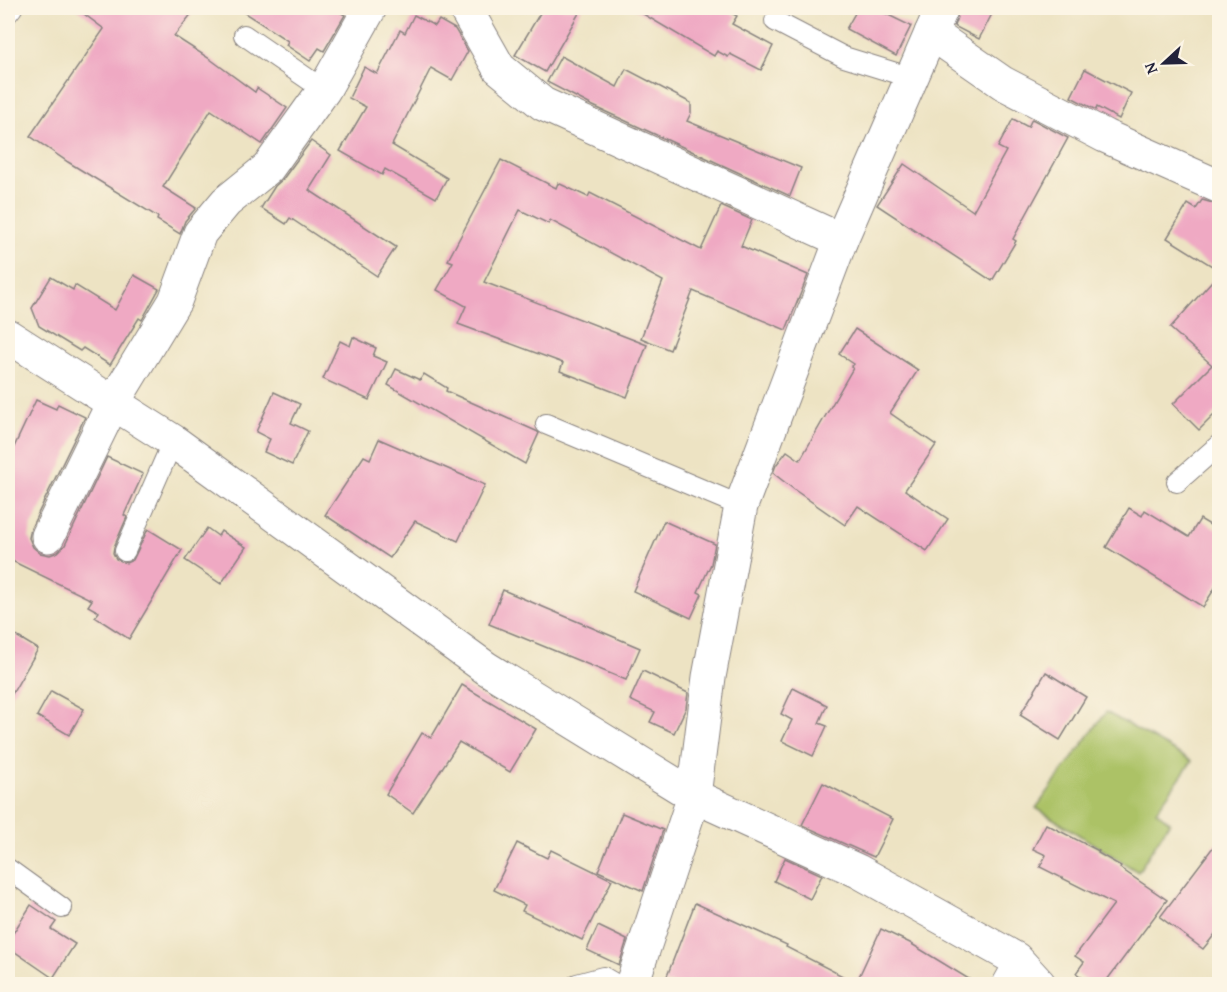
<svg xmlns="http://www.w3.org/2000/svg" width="1227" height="992" font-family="'Gentium Book Plus',serif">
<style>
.green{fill:#acc266;stroke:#677250;stroke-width:1.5}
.building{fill:#efa9c3}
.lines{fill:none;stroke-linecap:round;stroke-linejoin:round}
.service-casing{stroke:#88827f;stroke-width:22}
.minor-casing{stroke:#88827f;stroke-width:35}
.service{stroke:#fff;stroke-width:20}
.minor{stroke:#fff;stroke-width:33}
</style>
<rect width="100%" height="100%" fill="#fcf5e5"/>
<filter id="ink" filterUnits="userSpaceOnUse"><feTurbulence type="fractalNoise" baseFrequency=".0167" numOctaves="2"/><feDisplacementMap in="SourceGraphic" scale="12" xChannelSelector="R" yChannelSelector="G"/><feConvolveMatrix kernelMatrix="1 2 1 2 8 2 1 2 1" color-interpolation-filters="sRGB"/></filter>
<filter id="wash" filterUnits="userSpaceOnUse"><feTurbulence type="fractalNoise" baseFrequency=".008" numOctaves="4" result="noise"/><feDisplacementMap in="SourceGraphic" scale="24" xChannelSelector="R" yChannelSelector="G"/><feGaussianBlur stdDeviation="1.35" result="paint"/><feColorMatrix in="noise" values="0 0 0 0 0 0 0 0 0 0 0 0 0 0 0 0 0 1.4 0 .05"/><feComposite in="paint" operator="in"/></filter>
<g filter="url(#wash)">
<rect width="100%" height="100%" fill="#ede3c3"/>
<polygon class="green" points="1106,712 1192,761 1156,811 1170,822 1138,872 1036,808"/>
<g id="blocks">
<g class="building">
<polygon points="76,8 196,8 174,36 210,59 255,92 257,88 287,108 262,144 211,110 163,187 196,208 185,221 180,234 157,220 158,217 68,162 30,136 104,29"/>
<polygon points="237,8 333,8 345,15 324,51 319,48 310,61 286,45 288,41"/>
<polygon points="543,8 582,8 545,72 515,55"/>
<polygon points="633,8 722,8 737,16 732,24 773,46 761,70 730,54 728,57 717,51 714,56"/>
<polygon points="858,8 874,8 911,26 896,56 846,29"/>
<polygon points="960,8 995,8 979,39 954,26"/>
<polygon points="414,15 435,26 439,20 455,29 468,51 452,80 431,68 392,145 447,178 436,198 385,169 382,175 340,151 366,107 349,98 364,67 377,74 400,30 405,33"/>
<polygon points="561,56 617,87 626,69 691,103 691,113 687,121 801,168 790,196 591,105 547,82"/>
<polygon points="1085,69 1131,93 1119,119 1097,107 1096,110 1071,97"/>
<polygon points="1013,119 1028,127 1032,119 1068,138 1013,239 1016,241 992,281 877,205 904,164 973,211 1006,151 998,147"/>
<polygon points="311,141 331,155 309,190 396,247 377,276 290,218 286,224 261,208 275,186 283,179"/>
<polygon points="501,160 556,188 558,183 588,197 590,193 701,250 721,206 752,220 741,246 808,275 786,330 693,291 670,350 641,338 663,281 550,220 549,224 520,210 484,282 647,345 627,397 560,371 563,363 458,324 466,306 437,290 453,262 448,260"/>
<polygon points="1202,200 1220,205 1220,271 1167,238 1188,204 1196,209"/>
<polygon points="1220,272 1220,409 1199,430 1173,404 1212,365 1170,328"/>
<polygon points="134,275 159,289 142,320 139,318 110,365 83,348 80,351 39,326 32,308 51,277 73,290 75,285 115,310"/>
<polygon points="855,329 918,370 890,413 936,445 905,490 948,519 927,551 858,506 845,525 796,491 773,473 776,465 787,451 800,460 853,368 851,367 854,364 839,354"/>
<polygon points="353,337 376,348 373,356 387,362 369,400 323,379 340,341 350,346"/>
<polygon points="396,369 420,380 424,374 447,388 446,391 536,431 539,433 525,464 388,385"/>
<polygon points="274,392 300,404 291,423 308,431 292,465 264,452 270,439 256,432"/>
<polygon points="36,400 56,409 58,404 85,417 31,528 29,538 33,547 40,553 50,555 58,552 65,545 107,457 143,474 124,515 127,517 114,547 113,553 116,559 126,563 133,560 148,529 182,550 129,639 95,617 99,612 88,606 92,600 8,559 8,460"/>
<polygon points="379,439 485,485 458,541 415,521 390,558 325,515 364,456 370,459"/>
<polygon points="1129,508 1142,516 1145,510 1189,537 1200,519 1220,531 1220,580 1203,607 1106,547"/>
<polygon points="664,521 715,544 711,564 698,592 702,594 691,618 633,591"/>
<polygon points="207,528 218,536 221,531 246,547 221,584 185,560"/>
<polygon points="503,590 640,648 626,680 489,624"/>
<polygon points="8,631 38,649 8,701"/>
<polygon points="643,671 688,693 686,708 674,733 650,722 655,712 630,700"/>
<polygon points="1046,672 1086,697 1060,740 1020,715"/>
<polygon points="462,685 536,729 510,772 459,742 413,813 386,794 422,733 431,738"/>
<polygon points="793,688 827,705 819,723 827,726 813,756 782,741 792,720 781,714"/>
<polygon points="51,691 84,709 69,735 37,716"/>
<polygon points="823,783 893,819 874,857 802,825"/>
<polygon points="622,813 663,830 643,891 598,871"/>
<polygon points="1046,824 1099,851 1098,853 1121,866 1120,868 1167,900 1104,984 1091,984 1076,973 1084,962 1075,956 1114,904 1040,867 1046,855 1033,849"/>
<polygon points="1220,838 1220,928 1203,949 1160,917"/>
<polygon points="517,843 547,858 551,850 612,880 582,940 522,911 525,905 494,890"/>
<polygon points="785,858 822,875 810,899 774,881"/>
<polygon points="695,903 787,945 786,947 856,983 881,929 910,943 977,984 664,984"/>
<polygon points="31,905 56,922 51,929 75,944 53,978 8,947 8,941"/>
<polygon points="598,926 627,940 619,965 587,950"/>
</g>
</g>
</g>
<g filter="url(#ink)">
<use href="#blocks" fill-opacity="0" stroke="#88827f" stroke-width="1.5"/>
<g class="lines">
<defs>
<g id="service">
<polyline points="8,13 12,8"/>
<polyline points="775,21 844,57 912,78"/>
<polyline points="244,35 324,90"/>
<polyline points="546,424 741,506"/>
<polyline points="1177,482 1220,444"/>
<polyline points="125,551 173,441"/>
<polyline points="8,869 62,908"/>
<polyline points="577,984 603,977 615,984"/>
<polyline points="1002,984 1016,959"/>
</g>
<g id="minor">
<polyline points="465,8 499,68 543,104 841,240"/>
<polyline points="931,33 1003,83 1105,136 1220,187"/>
<polyline points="8,336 173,441 486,668 694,796 858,871 1016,959 1039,984"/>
<polyline points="48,536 113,403 175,301 200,233 226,202 268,168 324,90 370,8"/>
<polyline points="632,984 694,796 709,677 741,506 841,240 942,8"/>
</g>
</defs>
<use href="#service" class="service-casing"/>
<use href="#minor" class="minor-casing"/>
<use href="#service" class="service"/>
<use href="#minor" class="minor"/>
</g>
</g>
<rect width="1227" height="992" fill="none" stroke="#fcf5e5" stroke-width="30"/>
<g transform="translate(1164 63) rotate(248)" stroke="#fcf5e5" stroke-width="4.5" paint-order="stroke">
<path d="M0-4.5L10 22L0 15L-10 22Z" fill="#22223b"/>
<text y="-9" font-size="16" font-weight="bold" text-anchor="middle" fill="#22223b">N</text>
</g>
</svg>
